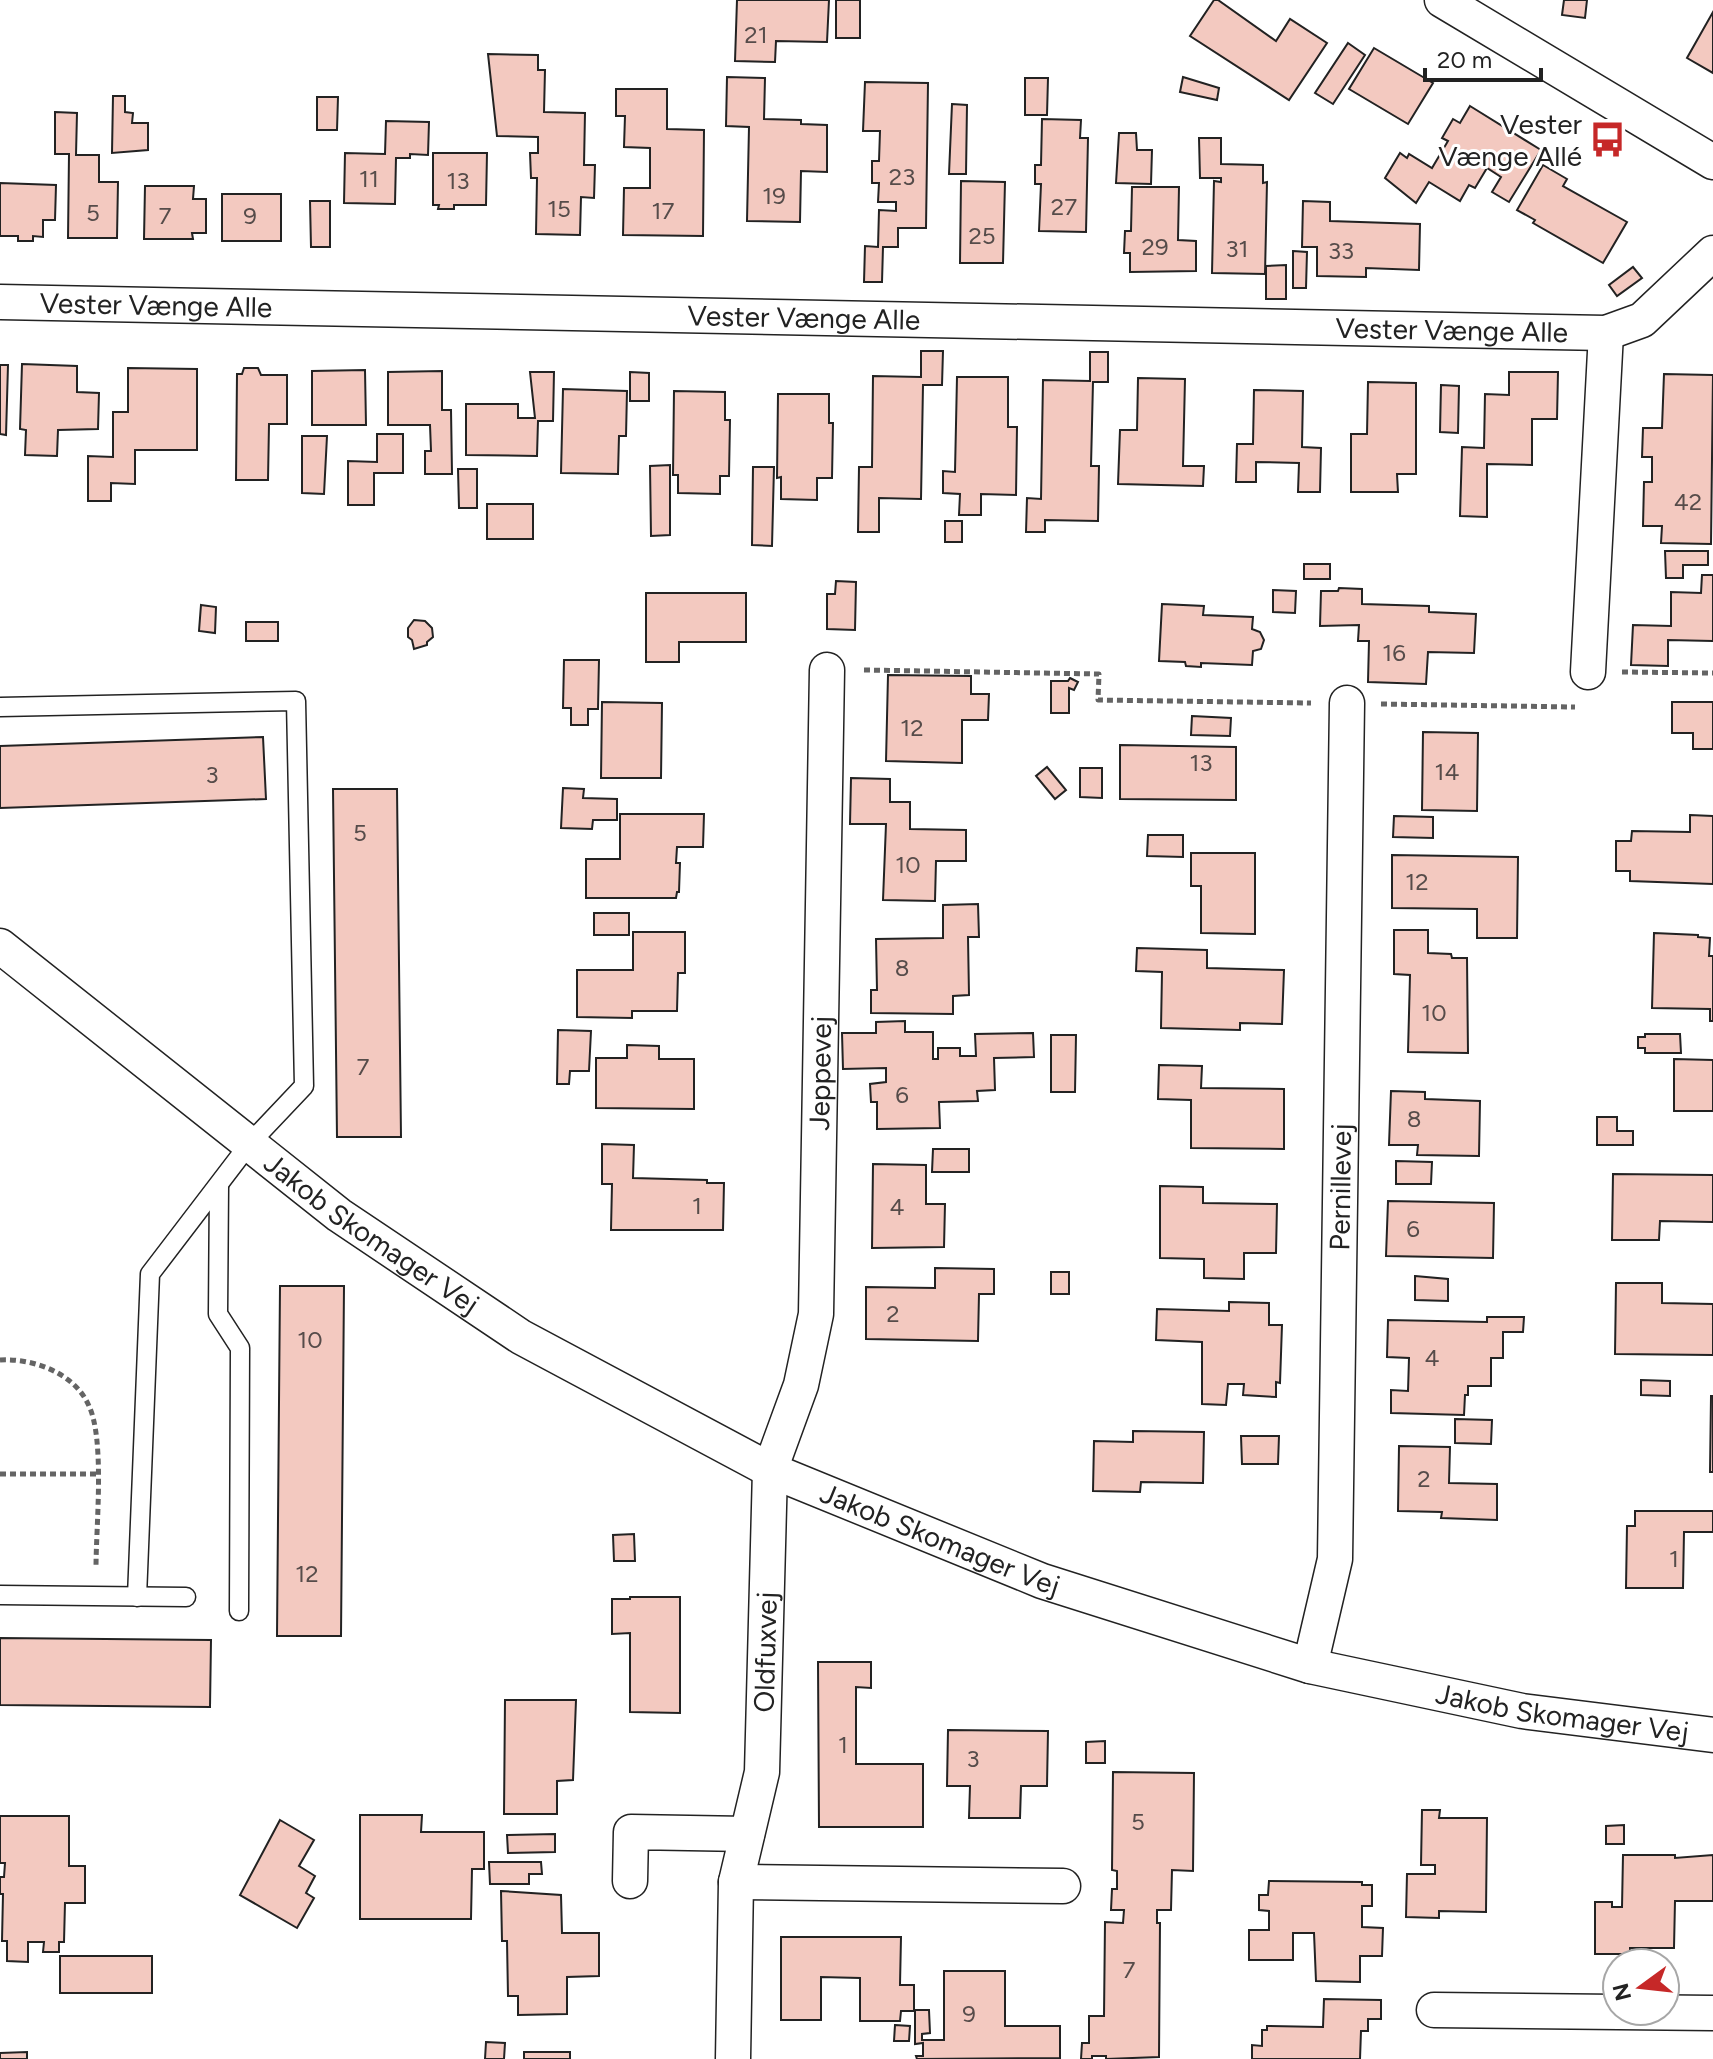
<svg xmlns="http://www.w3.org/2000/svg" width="1713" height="2059" font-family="Figtree,sans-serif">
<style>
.building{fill:#f3c9c0;stroke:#222;stroke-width:2}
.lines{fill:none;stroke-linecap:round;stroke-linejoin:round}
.lane-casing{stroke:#222;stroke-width:21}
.street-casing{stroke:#222;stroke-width:37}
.path{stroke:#646464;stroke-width:5;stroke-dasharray:6 4;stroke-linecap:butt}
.lane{stroke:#fff;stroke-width:18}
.street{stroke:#fff;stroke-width:34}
.labels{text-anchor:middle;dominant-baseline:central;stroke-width:6;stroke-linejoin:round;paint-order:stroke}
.number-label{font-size:24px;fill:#564c4a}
.poi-label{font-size:28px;fill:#222;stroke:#fff;text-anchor:end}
.street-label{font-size:28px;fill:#222;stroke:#fff}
</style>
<rect width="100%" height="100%" fill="#fff"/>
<g class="building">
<polygon points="737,0 829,0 827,42 776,41 775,62 735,61"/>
<rect x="836" y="0" width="24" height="38"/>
<polygon points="1214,0 1218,0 1276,41 1290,19 1327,43 1289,100 1190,36"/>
<polygon points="1564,0 1587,0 1585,18 1562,15"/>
<polygon points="1713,12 1713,73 1687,58"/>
<polygon points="1348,43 1365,55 1333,104 1315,93"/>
<polygon points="1374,48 1433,83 1408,124 1349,89"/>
<polygon points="488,54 538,55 538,70 545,70 544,112 585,113 584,165 595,165 594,198 581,197 580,235 536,234 537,178 531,178 530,153 538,153 538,137 497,136"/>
<polygon points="727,77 765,78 764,119 801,120 801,124 827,125 827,172 801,171 800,222 747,221 749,127 726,126"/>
<polygon points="1183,77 1219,88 1217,100 1180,92"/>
<polygon points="1025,78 1048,78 1047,115 1025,115"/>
<polygon points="865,82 928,83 926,228 898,228 898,247 883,247 882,282 864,282 865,246 878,247 879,210 896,211 896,202 878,202 879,183 872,183 872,161 879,161 880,131 863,131"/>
<polygon points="616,89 667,89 667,129 704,130 703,236 623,235 624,188 650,188 650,148 624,147 625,116 616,116"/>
<polygon points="113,96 125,96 125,112 133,113 132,123 148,123 148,150 112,153"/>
<polygon points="317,97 338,97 337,130 317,130"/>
<polygon points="952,104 967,105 966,174 949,174"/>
<polygon points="1470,106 1541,150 1509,202 1492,192 1501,177 1487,168 1475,188 1469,185 1460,201 1429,182 1416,203 1385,178 1400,153 1407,158 1409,154 1432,168 1448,141 1442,138 1453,119 1460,123"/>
<polygon points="55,112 77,113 76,155 99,155 99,182 118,182 117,238 68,238 69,154 55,154"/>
<polygon points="1042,119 1081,120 1080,138 1088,138 1086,232 1039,231 1041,184 1035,184 1035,165 1041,165"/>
<polygon points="386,121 429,122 428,155 410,154 410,158 396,158 395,204 344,203 345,153 385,154"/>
<polygon points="1119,133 1136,133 1137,150 1152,150 1151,184 1116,183"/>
<polygon points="1199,138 1221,138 1221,164 1263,165 1263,183 1267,182 1265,274 1212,273 1214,181 1221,182 1221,178 1200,178"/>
<polygon points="433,153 487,153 486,205 454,205 454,209 438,209 439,205 433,205"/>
<polygon points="1543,165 1567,179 1563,186 1627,222 1603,263 1533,223 1535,220 1517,210"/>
<polygon points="961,181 1005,182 1003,263 960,263"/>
<polygon points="0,183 56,185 55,220 43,220 43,237 33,236 33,241 18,241 18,236 0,236"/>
<polygon points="145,186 194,186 193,199 206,199 206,233 192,233 193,239 144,239"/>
<polygon points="1132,187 1179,187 1178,240 1196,241 1196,271 1130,272 1130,253 1124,253 1125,231 1131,231"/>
<rect x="222" y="194" width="59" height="47"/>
<polygon points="310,201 330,201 330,247 311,247"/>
<polygon points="1303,201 1330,202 1330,221 1420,224 1419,270 1366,268 1366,277 1317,276 1317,247 1302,247"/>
<polygon points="1293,251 1307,252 1306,288 1293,288"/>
<polygon points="1286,265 1286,299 1266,299 1266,266"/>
<polygon points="1633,267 1642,278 1617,296 1609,285"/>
<polygon points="921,351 943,351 942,385 923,385 921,499 879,498 879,532 858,532 859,467 872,467 873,376 921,377"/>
<polygon points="1090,352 1108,352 1108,382 1093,382 1091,466 1099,466 1098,521 1045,520 1045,532 1026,532 1027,498 1041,499 1043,380 1090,381"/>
<polygon points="22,364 77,366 77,392 99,393 98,429 58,430 57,456 25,455 26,430 20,429"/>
<polygon points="0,365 8,365 6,435 0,434"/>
<polygon points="128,368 197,369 197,450 135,450 135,484 111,483 111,501 88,501 88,456 113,457 113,412 128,412"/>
<polygon points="244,368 258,368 261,375 287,375 287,424 269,424 268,480 236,480 237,374 242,374"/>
<polygon points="365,370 366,425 312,425 312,371"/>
<polygon points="442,371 442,410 451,410 452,474 425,474 425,451 431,451 430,425 388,425 388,372"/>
<polygon points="530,372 554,372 553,421 538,421 537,456 466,455 466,404 518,404 518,418 535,418"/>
<polygon points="630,372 649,373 649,401 630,401"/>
<polygon points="1509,372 1558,372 1557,419 1532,419 1532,465 1487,464 1487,517 1460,516 1462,447 1484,448 1485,394 1509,395"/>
<polygon points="1664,374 1713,375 1711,544 1661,543 1662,526 1643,526 1644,482 1652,482 1652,457 1642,457 1643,428 1662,428"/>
<polygon points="957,377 1008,377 1008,427 1017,427 1016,495 981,494 981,515 959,515 960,494 943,493 943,471 955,472"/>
<polygon points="1138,378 1185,379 1183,466 1204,466 1203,486 1118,484 1120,430 1137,430"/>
<polygon points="1368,382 1416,383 1416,474 1397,474 1398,492 1351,492 1351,434 1367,434"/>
<polygon points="1441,385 1459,386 1458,433 1440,432"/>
<polygon points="563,389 627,391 626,436 619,436 618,474 561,473"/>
<polygon points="1254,390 1303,391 1302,447 1321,448 1320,492 1298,492 1299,463 1256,462 1256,482 1236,482 1237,444 1253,444"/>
<polygon points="674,391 725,392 725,420 730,420 729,476 720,476 720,494 678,493 678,475 673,475"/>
<polygon points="778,394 829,394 829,423 833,423 832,478 817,478 817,500 781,499 781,477 777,478"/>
<polygon points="377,434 403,434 403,473 374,473 374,505 348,505 348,461 377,462"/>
<polygon points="302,436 327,436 324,494 302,493"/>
<polygon points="670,465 670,535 651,536 650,466"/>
<polygon points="753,467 774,467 772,546 752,545"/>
<polygon points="458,469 477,469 477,508 459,508"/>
<rect x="487" y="504" width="46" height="35"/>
<rect x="945" y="521" width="17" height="21"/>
<polygon points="1665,551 1708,551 1708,565 1683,565 1683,578 1666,578"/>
<rect x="1304" y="564" width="26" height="15"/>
<polygon points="1702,575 1713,575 1713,641 1668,640 1668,666 1631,665 1633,625 1671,626 1671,592 1701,593"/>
<polygon points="836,581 856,582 855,630 827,629 827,594 835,594"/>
<polygon points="1339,588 1362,589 1362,604 1429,606 1429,612 1476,614 1474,653 1428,652 1426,684 1368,682 1369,641 1358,641 1359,625 1320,626 1321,591 1338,591"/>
<polygon points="1273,590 1296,591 1295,613 1273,612"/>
<polygon points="646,593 746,593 746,642 679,642 679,662 646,662"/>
<polygon points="1162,604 1204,606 1203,615 1253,617 1252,629 1260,632 1264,640 1261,649 1253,651 1252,665 1201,663 1201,667 1186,666 1185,662 1159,661"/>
<polygon points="201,605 216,607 215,633 199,631"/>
<polygon points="414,620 425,621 432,628 433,637 427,642 427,645 414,649 412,640 408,637 408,628"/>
<rect x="246" y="622" width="32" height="19"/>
<polygon points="564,660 599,660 598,709 588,709 588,725 571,725 571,708 563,708"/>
<polygon points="888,675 971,676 971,694 989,694 988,720 962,720 962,763 886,761"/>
<polygon points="1070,678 1078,682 1074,690 1069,688 1069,713 1051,713 1051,681 1068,681"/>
<polygon points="602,702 662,703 661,778 601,778"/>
<polygon points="1672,702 1713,702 1713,749 1693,749 1693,733 1672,733"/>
<polygon points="1192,716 1231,718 1230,736 1191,735"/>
<polygon points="1423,732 1478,733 1477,811 1422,810"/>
<polygon points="263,737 266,799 0,808 0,746"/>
<polygon points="1120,745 1236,747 1236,800 1120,799"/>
<polygon points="1047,767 1066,790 1055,799 1036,776"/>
<polygon points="1080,768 1102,768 1102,798 1080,797"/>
<polygon points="851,778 890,779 890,802 910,802 910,829 966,830 966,861 936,861 935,901 883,900 886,824 850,824"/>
<polygon points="563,788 584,789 583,798 617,799 617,820 593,820 592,829 561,828"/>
<polygon points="333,789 397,789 401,1137 337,1137"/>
<polygon points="620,814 704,814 703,847 677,847 676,863 680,863 679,892 677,892 676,898 586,898 586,859 620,859"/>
<polygon points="1690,815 1713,816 1713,884 1630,881 1630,871 1616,871 1616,841 1631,841 1632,831 1690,832"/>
<polygon points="1394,816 1433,817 1433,838 1393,837"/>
<polygon points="1148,835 1183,835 1183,857 1147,856"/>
<polygon points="1191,853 1255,853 1255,934 1201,933 1201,886 1191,886"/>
<polygon points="1392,855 1518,857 1517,938 1477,938 1477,909 1392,908"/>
<polygon points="978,904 979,937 968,937 969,995 953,996 953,1014 871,1013 871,990 877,990 876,939 943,938 943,905"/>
<rect x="594" y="913" width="35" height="22"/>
<polygon points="1394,930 1428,930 1428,953 1451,954 1452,958 1467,958 1468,1053 1408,1052 1410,975 1394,974"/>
<polygon points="633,932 685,932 685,973 678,973 677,1011 632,1011 632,1018 577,1017 577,970 633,970"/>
<polygon points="1654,933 1698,935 1698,937 1710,938 1709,956 1713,956 1713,1021 1710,1021 1710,1009 1652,1008"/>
<polygon points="1137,948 1207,950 1207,968 1284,970 1282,1024 1240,1023 1240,1030 1161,1028 1162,972 1136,971"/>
<polygon points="905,1021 905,1032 933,1032 933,1059 938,1059 938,1048 960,1048 960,1056 976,1056 975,1034 1033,1033 1034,1057 994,1058 995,1090 977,1091 978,1101 939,1102 940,1128 877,1129 877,1102 871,1102 870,1084 886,1082 886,1068 843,1069 842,1033 876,1033 876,1022"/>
<polygon points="558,1030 591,1031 589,1071 570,1071 569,1084 557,1084"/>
<polygon points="1645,1034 1680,1034 1681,1053 1645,1053 1645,1048 1638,1048 1638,1037 1645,1037"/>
<polygon points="1051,1035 1076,1035 1075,1092 1051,1092"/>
<polygon points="627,1045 659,1046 659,1059 694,1059 694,1109 596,1108 596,1058 627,1058"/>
<polygon points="1674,1059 1713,1060 1713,1111 1674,1111"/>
<polygon points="1159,1065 1202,1066 1201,1088 1284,1089 1284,1149 1191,1148 1191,1100 1158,1099"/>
<polygon points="1391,1091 1425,1092 1425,1099 1480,1101 1479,1156 1417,1155 1418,1145 1389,1145"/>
<polygon points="1597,1117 1617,1117 1617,1131 1633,1131 1633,1145 1597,1145"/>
<polygon points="602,1144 634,1145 633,1178 707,1180 707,1183 724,1183 723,1230 611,1230 612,1184 602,1184"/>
<polygon points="933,1149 969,1149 969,1172 932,1172"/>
<polygon points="1396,1161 1432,1162 1431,1184 1396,1184"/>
<polygon points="873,1164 926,1165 926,1204 945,1204 944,1247 872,1248"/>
<polygon points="1613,1174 1713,1175 1713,1222 1660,1221 1659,1240 1612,1240"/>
<polygon points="1160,1186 1203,1187 1203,1203 1277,1204 1276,1253 1244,1253 1244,1279 1204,1278 1204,1259 1160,1258"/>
<polygon points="1388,1201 1494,1203 1493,1258 1386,1256"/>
<polygon points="935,1268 994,1269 994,1294 979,1294 978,1341 866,1339 866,1287 935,1288"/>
<rect x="1051" y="1272" width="18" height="22"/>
<polygon points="1415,1276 1448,1279 1448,1301 1415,1300"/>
<polygon points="1616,1283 1662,1283 1662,1303 1713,1304 1713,1355 1615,1354"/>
<polygon points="280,1286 344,1286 341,1636 277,1636"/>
<polygon points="1229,1302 1269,1303 1269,1325 1282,1325 1280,1383 1276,1382 1276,1397 1243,1395 1244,1384 1228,1384 1226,1405 1202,1404 1202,1342 1156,1340 1157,1309 1229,1311"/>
<polygon points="1487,1317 1524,1317 1523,1332 1503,1332 1503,1358 1491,1358 1491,1386 1468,1386 1468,1395 1465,1395 1464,1415 1391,1413 1391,1390 1408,1391 1409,1358 1387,1357 1388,1320 1487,1322"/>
<polygon points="1641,1380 1670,1381 1670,1396 1641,1395"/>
<polygon points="1711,1396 1713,1396 1713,1472 1710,1472"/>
<polygon points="1455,1419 1492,1420 1491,1444 1455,1443"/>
<polygon points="1133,1431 1204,1432 1203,1483 1141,1482 1140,1492 1093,1491 1094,1441 1133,1442"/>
<polygon points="1241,1436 1279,1436 1278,1464 1242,1464"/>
<polygon points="1399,1446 1450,1447 1449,1483 1497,1484 1497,1520 1441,1518 1442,1512 1398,1511"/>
<polygon points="1635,1511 1713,1511 1713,1532 1684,1532 1683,1588 1626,1588 1627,1526 1635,1526"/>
<polygon points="634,1534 635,1561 614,1561 613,1535"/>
<polygon points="630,1597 680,1597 680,1713 630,1712 630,1633 612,1634 612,1599 630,1599"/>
<polygon points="0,1638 211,1640 210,1707 0,1705"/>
<polygon points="818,1662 871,1662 871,1688 856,1687 856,1764 923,1764 923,1827 819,1827"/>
<polygon points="505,1700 576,1700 573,1780 557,1781 557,1814 504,1814"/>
<polygon points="948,1730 1048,1731 1047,1786 1021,1786 1020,1818 969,1818 970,1786 947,1786"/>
<polygon points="1105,1741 1105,1763 1086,1763 1086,1742"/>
<polygon points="1113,1772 1194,1773 1193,1871 1172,1870 1171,1910 1157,1910 1157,1923 1160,1923 1159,2057 1106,2059 1106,2056 1092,2056 1092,2059 1081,2059 1082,2043 1089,2043 1089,2016 1104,2016 1105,1922 1123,1923 1124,1910 1111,1910 1112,1889 1117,1889 1117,1871 1112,1870"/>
<polygon points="1422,1810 1440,1810 1439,1818 1487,1818 1486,1912 1439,1911 1439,1918 1406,1917 1407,1874 1435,1874 1435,1865 1421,1865"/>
<polygon points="360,1815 422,1815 421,1832 484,1832 484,1869 472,1869 471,1919 360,1919"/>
<polygon points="0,1816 69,1816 69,1866 85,1866 85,1903 65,1903 64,1942 59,1942 59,1952 43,1952 44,1942 28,1942 28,1962 7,1961 7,1941 2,1941 3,1894 0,1894 0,1877 4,1877 5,1863 0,1863"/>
<polygon points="280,1820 314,1840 299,1866 315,1876 306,1893 314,1898 297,1928 240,1895"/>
<polygon points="1624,1825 1624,1844 1606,1844 1606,1826"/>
<polygon points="555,1834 555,1852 508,1853 507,1835"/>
<polygon points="1623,1855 1675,1855 1675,1858 1713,1855 1713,1901 1675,1901 1674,1948 1630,1948 1630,1954 1595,1954 1595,1902 1612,1902 1612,1907 1622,1907"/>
<polygon points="489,1862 541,1862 542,1874 529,1874 529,1884 490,1884"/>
<polygon points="1269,1881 1362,1882 1362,1885 1372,1885 1372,1906 1362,1906 1362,1927 1383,1928 1382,1956 1360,1956 1360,1982 1316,1981 1314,1933 1293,1933 1293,1960 1249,1960 1249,1930 1269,1930 1269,1911 1259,1910 1259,1895 1268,1895"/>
<polygon points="501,1891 561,1895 562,1933 599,1933 599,1976 567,1977 567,2014 518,2015 518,1996 508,1996 507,1941 502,1941"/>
<polygon points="781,1937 901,1937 900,1985 914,1985 914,2010 929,2010 930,2033 922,2034 922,2040 944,2040 944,1971 1005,1971 1005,2026 1060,2026 1060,2058 917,2059 916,2056 923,2056 923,2043 915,2044 915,2011 901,2011 900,2021 860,2021 860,1978 821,1977 821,2020 781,2020"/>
<rect x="60" y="1956" width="92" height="37"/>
<polygon points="1324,1999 1381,2000 1381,2019 1368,2019 1368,2031 1361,2031 1360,2059 1252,2059 1252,2045 1262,2046 1262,2030 1267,2030 1267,2026 1323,2027"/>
<polygon points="895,2025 910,2026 909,2041 894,2041"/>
<polygon points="486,2042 505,2043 504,2059 485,2059"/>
<polygon points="27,2052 27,2059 0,2059 0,2053"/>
<rect x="524" y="2052" width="46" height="7"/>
</g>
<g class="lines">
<defs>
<g id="lane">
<polyline points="0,707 296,701 304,1086 250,1143 150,1274 137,1597"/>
<polyline points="219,1185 218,1314 240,1348 239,1611"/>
<polyline points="0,1595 186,1597"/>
</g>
<g id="street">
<polyline points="1442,0 1713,162"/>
<path id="s1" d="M0 302 1606 333 1642 320 1713 253"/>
<polyline points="1588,672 1606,333"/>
<path id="s2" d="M0 946 339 1215 521 1337 770 1470 1042 1581 1310 1666 1522 1711 1713 1735"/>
<path id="s3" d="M1310 1666 1335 1559 1347 703"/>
<polyline points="630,1881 631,1832 747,1834"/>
<polyline points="736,1882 1063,1886"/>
<polyline points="1434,2010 1713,2013"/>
<path id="s4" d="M733 2059 736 1882 762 1772 770 1470 801 1385 816 1314 827 670"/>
</g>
</defs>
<use href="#lane" class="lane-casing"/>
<use href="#street" class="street-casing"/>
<g class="path">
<polyline points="864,670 1099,674 1098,700 1311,703"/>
<polyline points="1622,672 1713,673"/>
<polyline points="1381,704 1575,707"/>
<path d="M0 1360C33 1358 75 1373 89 1406 105 1440 96 1527 96 1567"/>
<polyline points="0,1474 97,1474"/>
</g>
<use href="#lane" class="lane"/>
<use href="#street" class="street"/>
</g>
<defs>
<symbol id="bus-bare" viewBox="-9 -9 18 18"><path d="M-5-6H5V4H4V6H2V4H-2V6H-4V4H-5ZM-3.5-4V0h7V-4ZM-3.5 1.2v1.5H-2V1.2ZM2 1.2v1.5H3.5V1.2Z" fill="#c62828" stroke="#fff" stroke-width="2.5" paint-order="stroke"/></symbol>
</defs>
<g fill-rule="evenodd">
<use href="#bus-bare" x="1582" y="114" width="51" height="51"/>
</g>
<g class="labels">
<g class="number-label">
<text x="756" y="34">21</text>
<text x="902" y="176">23</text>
<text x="369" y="178">11</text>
<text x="458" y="180">13</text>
<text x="774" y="195">19</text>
<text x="1064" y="206">27</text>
<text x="559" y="208">15</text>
<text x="663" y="210">17</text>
<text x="93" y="212">5</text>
<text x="165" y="215">7</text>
<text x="250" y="215">9</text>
<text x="982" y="235">25</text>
<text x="1155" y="246">29</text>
<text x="1237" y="248">31</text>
<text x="1341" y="250">33</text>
<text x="1688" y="501">42</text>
<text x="1394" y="652">16</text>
<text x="912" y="727">12</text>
<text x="1201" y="762">13</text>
<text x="1447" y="771">14</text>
<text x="212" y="774">3</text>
<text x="360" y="832">5</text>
<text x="908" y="864">10</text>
<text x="1417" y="881">12</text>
<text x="902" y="967">8</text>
<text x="1434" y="1012">10</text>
<text x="363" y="1066">7</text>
<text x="902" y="1094">6</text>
<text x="1414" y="1118">8</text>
<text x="697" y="1205">1</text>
<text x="897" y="1206">4</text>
<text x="1413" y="1228">6</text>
<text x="893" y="1313">2</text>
<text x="310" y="1339">10</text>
<text x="1432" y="1357">4</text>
<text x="1424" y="1478">2</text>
<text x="1674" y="1558">1</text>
<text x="307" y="1573">12</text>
<text x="843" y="1744">1</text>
<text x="973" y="1758">3</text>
<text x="1138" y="1821">5</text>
<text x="1129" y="1969">7</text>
<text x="969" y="2013">9</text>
</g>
<g class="poi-label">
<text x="1582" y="124">Vester<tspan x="1582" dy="32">Vænge Allé</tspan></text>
</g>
<g class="street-label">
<text stroke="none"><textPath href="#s1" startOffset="156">Vester Vænge Alle</textPath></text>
<text stroke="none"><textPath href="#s1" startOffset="804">Vester Vænge Alle</textPath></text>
<text stroke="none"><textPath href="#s1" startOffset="1452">Vester Vænge Alle</textPath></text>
<text stroke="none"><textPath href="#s4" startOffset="996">Jeppevej</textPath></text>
<text stroke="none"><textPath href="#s3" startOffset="482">Pernillevej</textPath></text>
<text stroke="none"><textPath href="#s2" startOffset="470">Jakob Skomager Vej</textPath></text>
<text stroke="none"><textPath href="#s2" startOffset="1118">Jakob Skomager Vej</textPath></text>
<text stroke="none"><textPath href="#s4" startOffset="410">Oldfuxvej</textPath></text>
<text stroke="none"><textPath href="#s2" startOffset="1766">Jakob Skomager Vej</textPath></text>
</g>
</g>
<g transform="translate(1641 1987) rotate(255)"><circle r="38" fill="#ffffff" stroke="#a7a7a7" stroke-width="2"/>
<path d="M0-6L14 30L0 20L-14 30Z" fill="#c62828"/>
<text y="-12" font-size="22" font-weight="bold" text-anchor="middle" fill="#222222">N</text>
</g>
<path d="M1425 68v12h116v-12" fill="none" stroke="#222222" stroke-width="4"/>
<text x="1437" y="68" font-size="24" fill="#222222" stroke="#ffffff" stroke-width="6" paint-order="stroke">20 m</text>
</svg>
